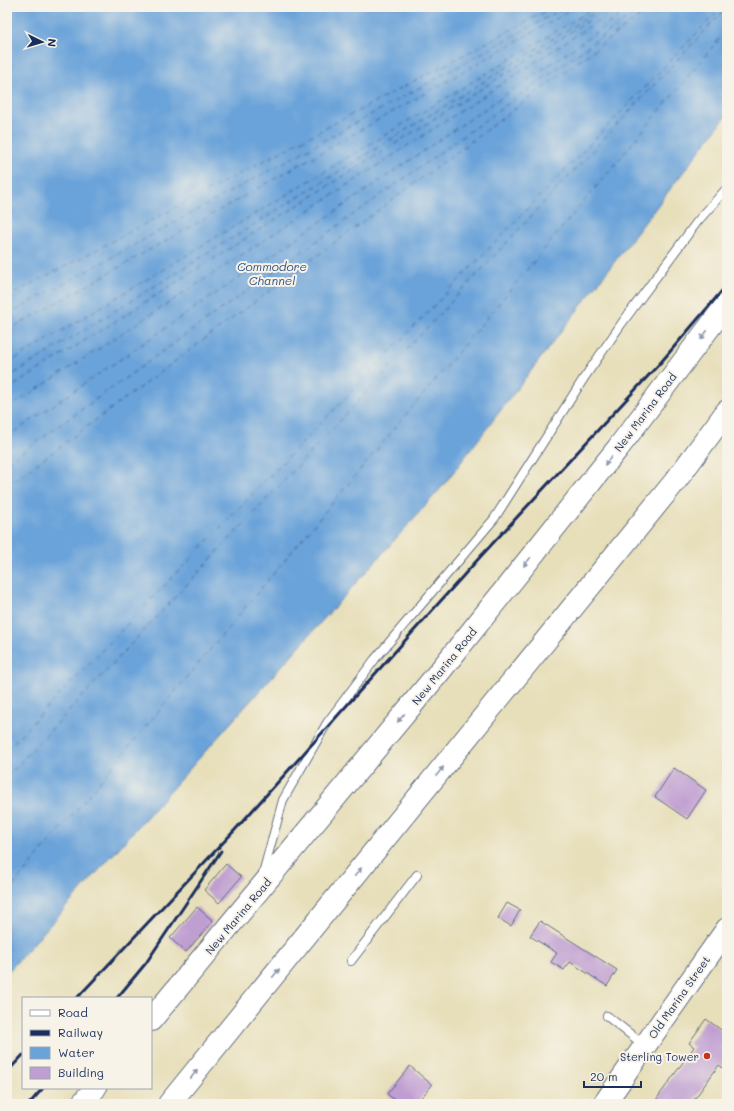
<svg xmlns="http://www.w3.org/2000/svg" width="734" height="1111" font-family="Mali,sans-serif">
<style>
.water{fill:#6aa3d9;stroke:#42699c}
.lines{fill:none;stroke-linecap:round;stroke-linejoin:round}
.ferry{stroke:#335283;stroke-width:1;stroke-dasharray:5 4;stroke-linecap:butt}
.building{fill:#bf9ed1}
.service-casing{stroke:#626d7e;stroke-width:10}
.primary-casing{stroke:#626d7e;stroke-width:24}
.motorway-casing{stroke:#626d7e;stroke-width:24}
.service{stroke:#fff;stroke-width:8}
.primary{stroke:#fff;stroke-width:22}
.motorway{stroke:#fff;stroke-width:22}
.rail{stroke:#1b2f5e;stroke-width:3}
.oneway{fill:#8d97ae}
.poi-dot{fill:#c8321e;stroke:#f7f3e8;stroke-width:1.5}
.labels{text-anchor:middle;dominant-baseline:central;stroke-width:4;stroke-linejoin:round;paint-order:stroke}
.street-label{font-size:11px;fill:#1b2f5e;stroke:#f7f3e8}
.poi-label{font-size:11px;fill:#1b2f5e;stroke:#f7f3e8;text-anchor:end}
.water-label{font-size:12px;font-style:italic;fill:#335283;stroke:#f7f3e8}
</style>
<rect width="100%" height="100%" fill="#f7f3e8"/>
<filter id="ink" filterUnits="userSpaceOnUse"><feTurbulence type="fractalNoise" baseFrequency=".025" numOctaves="2"/><feDisplacementMap in="SourceGraphic" scale="8" xChannelSelector="R" yChannelSelector="G"/><feConvolveMatrix kernelMatrix="1 2 1 2 8 2 1 2 1" color-interpolation-filters="sRGB"/></filter>
<filter id="wash" filterUnits="userSpaceOnUse"><feTurbulence type="fractalNoise" baseFrequency=".012" numOctaves="4" result="noise"/><feDisplacementMap in="SourceGraphic" scale="16" xChannelSelector="R" yChannelSelector="G"/><feGaussianBlur stdDeviation="0.9" result="paint"/><feColorMatrix in="noise" values="0 0 0 0 0 0 0 0 0 0 0 0 0 0 0 0 0 1.4 0 .05"/><feComposite in="paint" operator="in"/></filter>
<g filter="url(#wash)">
<rect width="100%" height="100%" fill="#e7dfba"/>
<polygon class="water" points="7,7 727,7 727,115 442,487 7,973"/>
<g class="lines">
<g class="ferry">
<polyline points="7,297 554,7"/>
<polyline points="7,315 566,7"/>
<polyline points="7,331 577,7"/>
<polyline points="7,364 596,7"/>
<polyline points="7,378 604,7"/>
<polyline points="7,390 610,7"/>
<polyline points="7,409 619,7"/>
<polyline points="7,437 633,7"/>
<polyline points="7,463 643,7"/>
<polyline points="7,486 652,7"/>
<polyline points="7,749 722,7"/>
<polyline points="7,777 727,7"/>
<polyline points="7,893 727,30"/>
</g>
</g>
<g id="blocks">
<g class="building">
<polygon points="674,768 706,790 687,819 655,797"/>
<polygon points="226,864 241,877 219,903 204,890"/>
<polygon points="507,903 520,910 511,926 498,918"/>
<polygon points="197,907 213,921 186,952 170,938"/>
<polygon points="540,921 617,970 607,986 570,962 564,970 551,962 557,953 530,936"/>
<polygon points="706,1019 724,1032 727,1028 727,1071 719,1065 691,1104 653,1104 694,1047 689,1043"/>
<polygon points="410,1066 432,1085 416,1104 400,1104 387,1094"/>
</g>
</g>
</g>
<g filter="url(#ink)">
<use href="#blocks" fill-opacity="0" stroke="#626d7e" stroke-width="1"/>
<g class="lines">
<defs>
<g id="service">
<polyline points="263,873 283,800 327,723 375,659 494,519 584,378 622,323 697,222 727,188"/>
<polyline points="351,961 417,875"/>
<polyline points="607,1016 644,1045"/>
</g>
<polyline id="primary" points="604,1104 727,929"/>
<g id="motorway">
<polyline points="151,1020 440,671 618,448 727,304"/>
<polyline points="82,1104 95,1088"/>
<polyline points="169,1104 677,479 727,411"/>
</g>
</defs>
<use href="#service" class="service-casing"/>
<use href="#primary" class="primary-casing"/>
<use href="#motorway" class="motorway-casing"/>
<use href="#service" class="service"/>
<use href="#primary" class="primary"/>
<use href="#motorway" class="motorway"/>
<g class="rail">
<polyline points="77,998 234,831 481,556 662,361 727,285"/>
<polyline points="117,998 146,963 221,851"/>
<polyline points="7,1072 23,1055"/>
<polyline points="29,1104 43,1088"/>
</g>
</g>
<defs><path id="oneway-solid" d="M-6-.8H1V-3.2L6.5 0L1 3.2V.8H-6Z"/></defs>
<g class="oneway">
<use href="#oneway-solid" transform="translate(704 335) rotate(127)"/>
<use href="#oneway-solid" transform="translate(608 461) rotate(129)"/>
<use href="#oneway-solid" transform="translate(527 562) rotate(129)"/>
<use href="#oneway-solid" transform="translate(401 718) rotate(130)"/>
<use href="#oneway-solid" transform="translate(440 771) rotate(-51)"/>
<use href="#oneway-solid" transform="translate(358 872) rotate(-51)"/>
<use href="#oneway-solid" transform="translate(276 973) rotate(-51)"/>
<use href="#oneway-solid" transform="translate(194 1074) rotate(-51)"/>
</g>
</g>
<circle class="poi-dot" cx="707" cy="1056" r="4"/>
<g class="labels">
<g class="street-label">
<text transform="translate(645 412) rotate(-53)">New Marina Road</text>
<text transform="translate(444 666) rotate(-51)">New Marina Road</text>
<text transform="translate(238 916) rotate(-50)">New Marina Road</text>
<text transform="translate(679 997) rotate(-55)">Old Marina Street</text>
</g>
<g class="poi-label">
<text x="699" y="1056">Sterling Tower</text>
</g>
<g class="water-label">
<text x="272" y="266">Commodore<tspan x="272" dy="14">Channel</tspan></text>
</g>
</g>
<rect width="734" height="1111" fill="none" stroke="#f7f3e8" stroke-width="24"/>
<rect x="22" y="997" width="130" height="92" fill="#f7f3e8" stroke="#9fa5b1"/>
<rect x="30" y="1010" width="20" height="6" fill="#ffffff" stroke="#9fa5b1"/>
<text x="58" y="1017" font-size="12" fill="#1b2f5e">Road</text>
<rect x="30" y="1030" width="20" height="6" fill="#1b2f5e" stroke="#9fa5b1"/>
<text x="58" y="1037" font-size="12" fill="#1b2f5e">Railway</text>
<rect x="30" y="1047" width="20" height="12" fill="#6aa3d9" stroke="#9fa5b1"/>
<text x="58" y="1057" font-size="12" fill="#1b2f5e">Water</text>
<rect x="30" y="1067" width="20" height="12" fill="#bf9ed1" stroke="#9fa5b1"/>
<text x="58" y="1077" font-size="12" fill="#1b2f5e">Building</text>
<g transform="translate(42 42) rotate(95)" stroke="#f7f3e8" stroke-width="3" paint-order="stroke">
<path d="M0-3L7 15L0 10L-7 15Z" fill="#1b2f5e"/>
<text y="-6" font-size="11" font-weight="bold" text-anchor="middle" fill="#1b2f5e">N</text>
</g>
<path d="M584 1081v6h57v-6" fill="none" stroke="#1b2f5e" stroke-width="2"/>
<text x="590" y="1081" font-size="12" fill="#1b2f5e" stroke="#f7f3e8" stroke-width="3" paint-order="stroke">20 m</text>
</svg>
